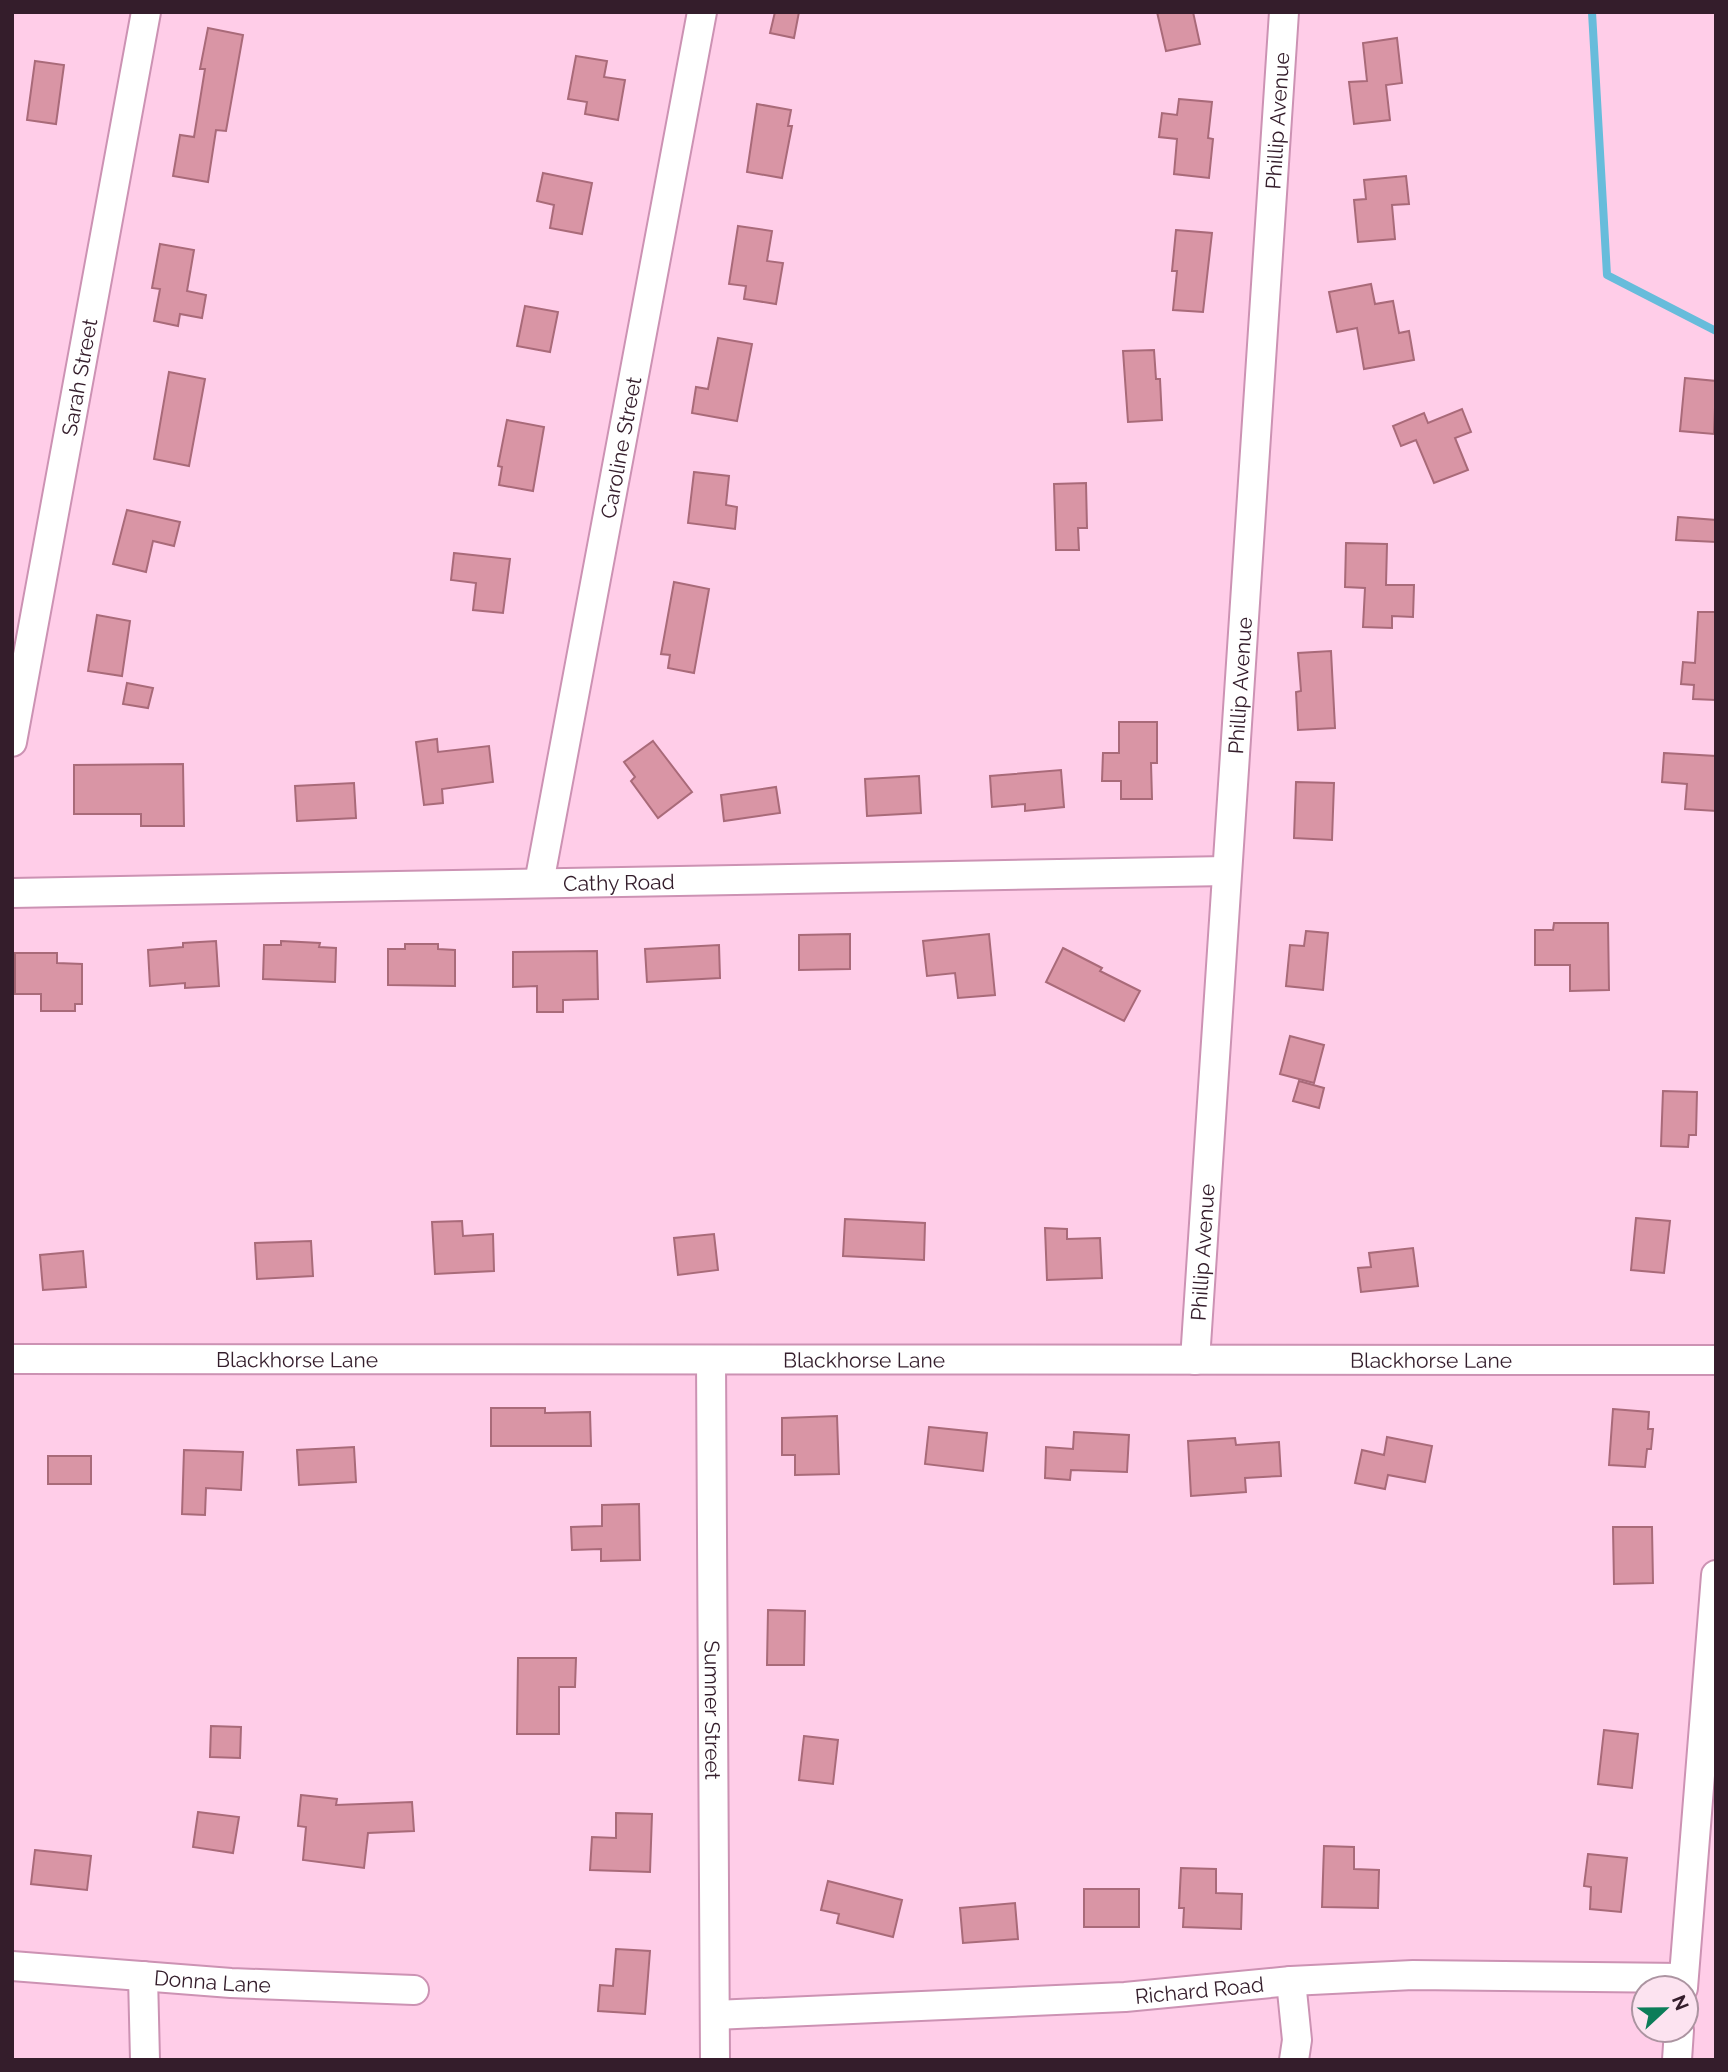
<svg xmlns="http://www.w3.org/2000/svg" width="1728" height="2072" font-family="Raleway,sans-serif">
<style>
.lines{fill:none;stroke-linecap:round;stroke-linejoin:round}
.stream{stroke:#67bcdb;stroke-width:8}
.building{fill:#d995a5;stroke:#a96a79;stroke-width:2}
.minor-casing{stroke:#cc92b3;stroke-width:32}
.minor{stroke:#fff;stroke-width:28}
.labels{text-anchor:middle;dominant-baseline:central;stroke-width:6;stroke-linejoin:round;paint-order:stroke}
.street-label{font-size:21px;fill:#341d2b;stroke:#fce3f0}
</style>
<rect width="100%" height="100%" fill="#ffcde8"/>
<g class="lines">
<polyline class="stream" points="1592,12 1607,275 1716,331"/>
</g>
<g class="building">
<polygon points="775,12 799,12 794,38 770,33"/>
<polygon points="1157,12 1193,12 1200,44 1166,51"/>
<polygon points="208,28 243,35 226,131 216,130 208,182 173,176 180,135 194,137 205,69 200,69"/>
<polygon points="1397,38 1402,83 1386,85 1390,120 1354,124 1349,82 1367,81 1363,43"/>
<polygon points="576,56 607,61 604,77 625,80 618,120 585,114 587,102 568,99"/>
<polygon points="35,61 64,65 56,124 27,120"/>
<polygon points="1179,99 1212,102 1208,138 1213,139 1209,178 1174,174 1177,139 1159,137 1162,113 1177,115"/>
<polygon points="757,104 791,110 788,126 792,126 782,178 747,172"/>
<polygon points="543,173 592,183 582,234 550,228 554,205 537,201"/>
<polygon points="1406,176 1409,204 1392,205 1395,239 1358,242 1354,200 1366,199 1364,180"/>
<polygon points="738,226 772,231 767,261 783,263 776,304 744,299 746,286 729,284"/>
<polygon points="1176,230 1212,233 1203,312 1173,310 1177,271 1172,271"/>
<polygon points="160,244 194,250 187,291 206,295 202,318 180,314 178,326 154,321 160,289 152,288"/>
<polygon points="1371,284 1375,304 1393,301 1399,333 1409,331 1414,360 1364,369 1357,328 1337,332 1329,292"/>
<polygon points="525,306 558,312 550,352 517,346"/>
<polygon points="718,338 752,344 737,421 692,413 696,387 708,389"/>
<polygon points="1154,350 1156,379 1160,379 1162,420 1128,422 1123,351"/>
<polygon points="169,372 205,379 189,466 154,459"/>
<polygon points="1685,378 1716,381 1714,434 1680,431"/>
<polygon points="1462,409 1471,432 1455,438 1468,470 1434,483 1416,440 1401,446 1393,426 1424,413 1428,423"/>
<polygon points="507,420 544,427 533,491 499,485 502,467 498,466"/>
<polygon points="694,472 729,476 726,505 737,507 735,529 688,523"/>
<polygon points="1086,483 1087,528 1078,528 1079,550 1056,550 1054,484"/>
<polygon points="127,510 180,522 174,546 153,541 146,572 113,564"/>
<polygon points="1678,517 1716,520 1716,542 1676,540"/>
<polygon points="1346,543 1387,544 1386,585 1414,585 1413,617 1392,616 1392,628 1363,627 1365,588 1345,587"/>
<polygon points="454,553 510,559 503,613 473,610 476,583 451,580"/>
<polygon points="674,582 709,589 694,673 668,668 670,655 661,654"/>
<polygon points="1698,612 1716,612 1716,700 1693,699 1694,685 1681,684 1683,662 1695,663"/>
<polygon points="97,615 130,621 122,676 88,671"/>
<polygon points="1331,651 1335,728 1298,730 1296,692 1301,691 1298,653"/>
<polygon points="127,683 153,688 148,708 123,704"/>
<polygon points="1119,722 1157,722 1157,763 1151,763 1152,799 1121,799 1121,781 1102,781 1103,753 1119,753"/>
<polygon points="437,739 438,752 489,746 493,782 442,789 443,803 424,805 416,742"/>
<polygon points="653,741 692,792 658,818 631,781 635,777 624,762"/>
<polygon points="1664,753 1716,756 1716,811 1685,809 1687,784 1662,782"/>
<polygon points="183,764 184,826 141,826 141,814 74,814 74,765"/>
<polygon points="1061,770 1064,807 1025,811 1025,804 992,807 990,776"/>
<polygon points="919,776 921,813 867,816 865,779"/>
<polygon points="1296,782 1334,783 1332,840 1294,838"/>
<polygon points="354,783 356,818 297,821 295,786"/>
<polygon points="776,787 780,813 724,821 721,795"/>
<polygon points="1554,923 1608,923 1609,990 1570,991 1570,965 1535,965 1535,930 1553,930"/>
<polygon points="1306,931 1328,933 1323,990 1286,986 1290,945 1304,946"/>
<polygon points="850,934 850,969 799,970 799,935"/>
<polygon points="989,934 995,995 958,998 955,973 927,976 923,941"/>
<polygon points="216,941 219,986 185,988 185,983 150,986 148,950 183,947 183,943"/>
<polygon points="281,941 320,943 319,947 336,948 335,982 263,979 264,945 281,945"/>
<polygon points="405,944 438,944 438,949 455,950 455,986 388,985 388,949 405,949"/>
<polygon points="719,945 720,978 647,982 645,949"/>
<polygon points="1063,948 1102,968 1100,971 1140,991 1124,1021 1046,982"/>
<polygon points="597,951 598,999 563,1000 563,1012 537,1012 537,986 513,987 513,952"/>
<polygon points="15,953 57,953 57,963 82,964 82,1004 75,1004 75,1011 41,1011 41,994 15,994"/>
<polygon points="1290,1036 1324,1045 1314,1083 1280,1074"/>
<polygon points="1299,1081 1324,1088 1319,1108 1293,1101"/>
<polygon points="1663,1091 1697,1092 1696,1135 1689,1135 1688,1147 1661,1146"/>
<polygon points="1636,1218 1670,1221 1664,1273 1631,1270"/>
<polygon points="845,1219 925,1223 924,1260 843,1256"/>
<polygon points="462,1221 463,1236 493,1234 494,1271 435,1274 432,1222"/>
<polygon points="1045,1228 1067,1229 1067,1239 1100,1238 1102,1278 1047,1280"/>
<polygon points="714,1234 718,1270 678,1275 674,1238"/>
<polygon points="311,1241 313,1276 257,1279 255,1243"/>
<polygon points="1413,1248 1418,1286 1361,1292 1358,1268 1371,1267 1369,1253"/>
<polygon points="83,1251 86,1287 43,1290 40,1255"/>
<polygon points="491,1408 545,1408 545,1413 590,1412 591,1446 491,1446"/>
<polygon points="1613,1409 1649,1412 1648,1429 1653,1429 1651,1449 1647,1449 1645,1467 1609,1465"/>
<polygon points="837,1416 839,1474 795,1475 795,1455 782,1455 782,1418"/>
<polygon points="929,1427 987,1433 983,1471 925,1464"/>
<polygon points="1074,1432 1129,1435 1127,1472 1071,1470 1070,1480 1045,1478 1046,1447 1073,1449"/>
<polygon points="1387,1437 1432,1446 1425,1482 1388,1475 1385,1489 1355,1483 1362,1450 1384,1455"/>
<polygon points="1235,1438 1236,1445 1279,1442 1281,1476 1245,1478 1246,1492 1191,1496 1188,1441"/>
<polygon points="354,1447 356,1482 299,1485 297,1450"/>
<polygon points="184,1450 243,1452 241,1490 206,1488 205,1515 182,1514"/>
<rect x="48" y="1456" width="43" height="28"/>
<polygon points="639,1504 640,1560 601,1561 601,1549 572,1550 571,1527 602,1526 602,1505"/>
<polygon points="1613,1527 1652,1527 1653,1583 1614,1584"/>
<polygon points="768,1610 805,1611 804,1665 767,1665"/>
<polygon points="518,1658 576,1658 575,1687 559,1687 559,1734 517,1734"/>
<polygon points="211,1726 241,1727 240,1758 210,1757"/>
<polygon points="1604,1730 1638,1734 1632,1788 1598,1784"/>
<polygon points="804,1736 838,1740 833,1784 799,1780"/>
<polygon points="301,1795 337,1799 336,1805 412,1802 414,1831 368,1833 364,1868 303,1860 306,1827 298,1826"/>
<polygon points="198,1812 239,1817 233,1853 193,1847"/>
<polygon points="616,1813 652,1814 650,1872 590,1870 592,1837 616,1838"/>
<polygon points="1324,1846 1354,1847 1354,1869 1379,1870 1378,1908 1322,1907"/>
<polygon points="35,1850 91,1856 87,1890 31,1884"/>
<polygon points="1588,1854 1627,1858 1621,1912 1590,1909 1591,1887 1584,1886"/>
<polygon points="1181,1868 1216,1869 1216,1893 1242,1894 1241,1929 1183,1927 1184,1908 1179,1908"/>
<polygon points="828,1881 902,1900 893,1937 837,1923 839,1914 821,1910"/>
<rect x="1084" y="1889" width="55" height="38"/>
<polygon points="1015,1903 1018,1939 963,1943 960,1908"/>
<polygon points="616,1949 650,1951 645,2014 598,2011 600,1985 613,1986"/>
</g>
<g class="lines">
<defs>
<g id="minor">
<path id="s1" d="M12 742 146 12"/>
<path id="s2" d="M539 883 702 12"/>
<path id="s3" d="M12 893 1227 871"/>
<path id="s4" d="M12 1359 1716 1360"/>
<path id="s5" d="M711 1360 715 2060"/>
<path id="s6" d="M1195 1360 1284 12"/>
<path id="s7" d="M12 1966 231 1983 414 1990"/>
<polyline points="143,1976 145,2060"/>
<polyline points="1291,1981 1297,2040 1294,2060"/>
<polyline points="1683,1988 1716,1575"/>
<path id="s8" d="M715 2015 1125 1997 1291 1981 1413 1975 1683 1978"/>
<polyline points="1677,2060 1679,2030"/>
</g>
</defs>
<use href="#minor" class="minor-casing"/>
<use href="#minor" class="minor"/>
</g>
<g class="labels">
<g class="street-label">
<text stroke="none"><textPath href="#s6" startOffset="1242">Phillip Avenue</textPath></text>
<text stroke="none"><textPath href="#s1" startOffset="371">Sarah Street</textPath></text>
<text stroke="none"><textPath href="#s2" startOffset="443">Caroline Street</textPath></text>
<text stroke="none"><textPath href="#s6" startOffset="676">Phillip Avenue</textPath></text>
<text stroke="none"><textPath href="#s3" startOffset="607">Cathy Road</textPath></text>
<text stroke="none"><textPath href="#s6" startOffset="108">Phillip Avenue</textPath></text>
<text stroke="none"><textPath href="#s4" startOffset="285">Blackhorse Lane</textPath></text>
<text stroke="none"><textPath href="#s4" startOffset="852">Blackhorse Lane</textPath></text>
<text stroke="none"><textPath href="#s4" startOffset="1419">Blackhorse Lane</textPath></text>
<text stroke="none"><textPath href="#s5" startOffset="350">Sumner Street</textPath></text>
<text stroke="none"><textPath href="#s7" startOffset="201">Donna Lane</textPath></text>
<text stroke="none"><textPath href="#s8" startOffset="485">Richard Road</textPath></text>
</g>
</g>
<rect width="1728" height="2072" fill="none" stroke="#341d2b" stroke-width="28"/>
<g transform="translate(1665 2009) rotate(68)"><circle r="33" fill="#fce3f0" stroke="#ac94a1" stroke-width="2"/>
<path d="M0-5L12 26L0 18L-12 26Z" fill="#0c7d59"/>
<text y="-10" font-size="19" font-weight="bold" text-anchor="middle" fill="#341d2b">N</text>
</g>
</svg>
